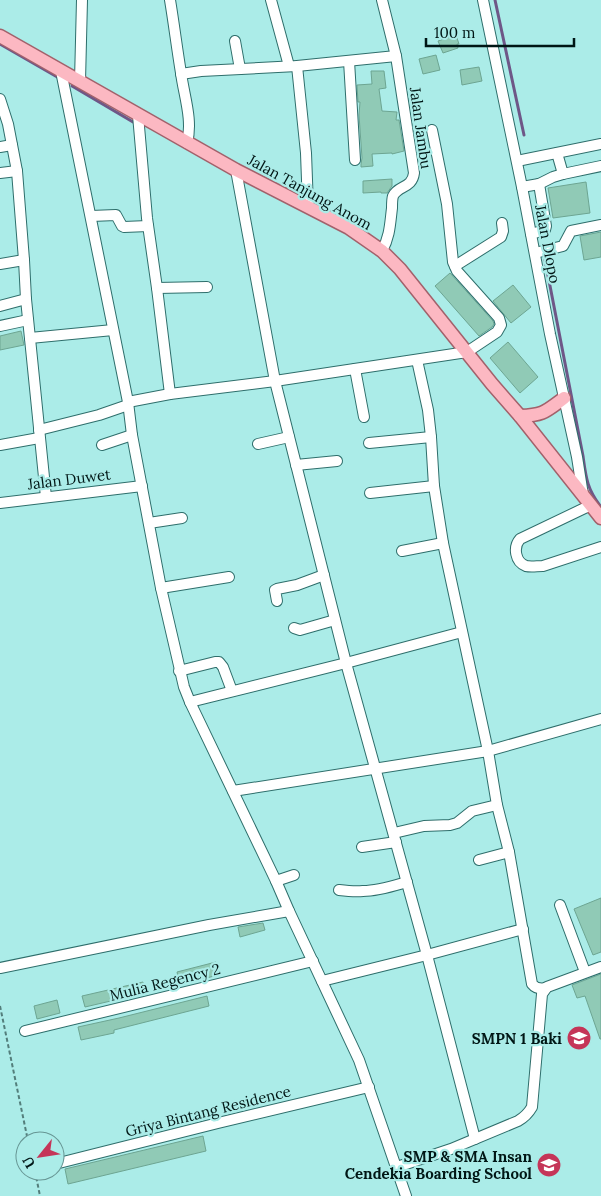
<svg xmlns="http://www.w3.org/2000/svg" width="601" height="1196" font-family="Lora,serif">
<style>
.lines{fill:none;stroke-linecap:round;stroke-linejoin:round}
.stream{stroke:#6e5787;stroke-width:3}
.building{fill:#90cab6;stroke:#6da592}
.minor-casing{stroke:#2e6e6b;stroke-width:12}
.major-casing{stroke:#a2616b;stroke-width:15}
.path{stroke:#537e7b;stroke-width:2;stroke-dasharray:4 2.5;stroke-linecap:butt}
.minor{stroke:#fff;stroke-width:10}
.major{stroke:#fcb8c2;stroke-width:12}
.labels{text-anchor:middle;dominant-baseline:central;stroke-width:4.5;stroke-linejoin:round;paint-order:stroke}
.street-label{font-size:15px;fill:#001615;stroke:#abece8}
.poi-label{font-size:15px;font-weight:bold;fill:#001615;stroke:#abece8;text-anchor:end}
</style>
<rect width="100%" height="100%" fill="#abece8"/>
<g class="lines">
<g class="stream">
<polyline points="495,0 524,135"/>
<polyline points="0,44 59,78"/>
<polyline points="72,86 133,122"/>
<path d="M545 260 583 456C586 478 587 489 601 507"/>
</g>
</g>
<g class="building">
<polygon points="456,35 459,44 457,44 458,48 443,53 438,41"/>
<polygon points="436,55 440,70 423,74 419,59"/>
<polygon points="479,67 482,81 462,85 460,70"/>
<polygon points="371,71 384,71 386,88 379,89 382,111 397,112 396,120 399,120 404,151 392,154 392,153 372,154 373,166 361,167 361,164 362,158 359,115 360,102 358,102 357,85 372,84"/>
<polygon points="392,179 392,186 387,193 381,193 381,192 363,193 363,181"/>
<polygon points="586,182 590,213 553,218 548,188"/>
<polygon points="601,232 601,257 584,260 580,236"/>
<polygon points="450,273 493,321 494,324 492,327 479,336 435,286"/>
<polygon points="513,285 531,307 511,323 493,301"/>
<polygon points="21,331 24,345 0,350 0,336"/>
<polygon points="508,342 538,377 520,393 490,358"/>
<polygon points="601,898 601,952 593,955 574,909"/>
<polygon points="263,923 265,930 240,937 238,927"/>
<polygon points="216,962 218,975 180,985 177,972"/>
<polygon points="601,974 601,1039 600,1039 585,996 577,998 572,985"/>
<polygon points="143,982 145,993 85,1007 82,996"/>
<polygon points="207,996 209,1006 114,1030 114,1033 81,1040 78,1027 119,1018"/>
<polygon points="57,1000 60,1013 37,1019 34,1006"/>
<polygon points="203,1136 206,1151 68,1184 65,1169"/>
</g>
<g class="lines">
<defs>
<g id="minor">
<path d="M170 0C174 24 177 49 181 73 184 96 193 120 187 143"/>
<polyline points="271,0 289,66"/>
<polyline points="483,0 522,187 550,334 577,457 583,495"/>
<polyline points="235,41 240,69"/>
<polyline points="349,61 355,160"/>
<polyline points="297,66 306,153 308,207"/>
<polyline points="61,71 128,402 132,435 161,588 184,687 190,702 276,881 289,911 359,1060 406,1196"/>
<polyline points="181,74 201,71 297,66 396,56"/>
<polyline points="80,81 82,0"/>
<polyline points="0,99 8,124 17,171 24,260 26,299 46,497"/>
<polyline points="138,115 147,218 157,288 170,394"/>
<polyline points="0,147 12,145"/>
<polyline points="557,153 563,174 601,166"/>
<polyline points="517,161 601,144"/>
<polyline points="236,170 275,381 346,663 427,955 475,1139"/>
<polyline points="0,173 17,171"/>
<polyline points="522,187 539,184 553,177 563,174"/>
<polyline points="91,216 116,215 122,226 124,227 148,226"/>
<polyline points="531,234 545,230 546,226 539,184"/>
<path d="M382 251C390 236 390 224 392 208 392 205 392 199 393 196 398 185 412 189 414 173L396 56 382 0"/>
<polyline points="535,253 563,246 571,231 601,225"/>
<polyline points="0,264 24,260"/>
<polyline points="455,266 501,237 503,231 502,223"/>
<polyline points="157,288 207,287"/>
<polyline points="0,306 26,299"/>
<polyline points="0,326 28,320"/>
<polyline points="30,338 113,330"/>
<path d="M417 360 428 410 431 437 434 486 443 543 488 751 497 805 509 852 532 984C536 989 541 989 546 988"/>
<polyline points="355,369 364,417"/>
<polyline points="128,402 170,394 275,381 467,352 497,332 501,325 499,318 457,271 453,262 447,204 432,130"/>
<polyline points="39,430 99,415 128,405"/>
<polyline points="369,443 431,437"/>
<polyline points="258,444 289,437"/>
<polyline points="0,445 39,438"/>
<polyline points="102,445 132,435"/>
<polyline points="296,465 337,461"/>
<polyline points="370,493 434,486"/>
<polyline points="0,503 142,486"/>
<path d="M591 505 520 539C513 547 515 562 526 566 531 567 537 566 543 566L601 547"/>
<polyline points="149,523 182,518"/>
<polyline points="402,551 443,543"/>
<polyline points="161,588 229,577"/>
<polyline points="277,601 275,590 277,589 297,585 324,575"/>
<polyline points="294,628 300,630 335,620"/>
<polyline points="179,671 215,662 219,662 223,667 232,691"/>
<polyline points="190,702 346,663 462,632"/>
<polyline points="233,791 488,751 601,719"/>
<polyline points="394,833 424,826 450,825 457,823 472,811 497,805"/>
<polyline points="362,847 396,842"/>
<polyline points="479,860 509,852"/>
<polyline points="276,881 294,875"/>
<path d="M339 890C347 891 355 892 363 891 378 891 393 886 407 882"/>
<polyline points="560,905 585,972"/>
<polyline points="0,968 209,925 289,911"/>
<polyline points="322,981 427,955 523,929"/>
<polyline points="25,1031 313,961"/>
<polyline points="55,1164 218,1123 369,1087"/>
<path d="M397 1167 451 1149 518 1121C525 1117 528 1114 532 1107L542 994 547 987 601 967"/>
</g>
<g id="major">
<polyline points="0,36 236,170 349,228 382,251 400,269 492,384 520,416 601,518"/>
<path d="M520 416C544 415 545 412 564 398"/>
</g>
</defs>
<use href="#minor" class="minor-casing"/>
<use href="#major" class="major-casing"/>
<g class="path">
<polyline points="0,1006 28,1141"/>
<polyline points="35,1171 40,1196"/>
</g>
<use href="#minor" class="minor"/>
<use href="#major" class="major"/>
</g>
<defs>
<symbol id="school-disc" viewBox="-11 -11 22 22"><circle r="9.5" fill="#c53558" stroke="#abece8"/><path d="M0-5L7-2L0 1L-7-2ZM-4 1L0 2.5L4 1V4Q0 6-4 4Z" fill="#fff"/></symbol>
</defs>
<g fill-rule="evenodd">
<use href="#school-disc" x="565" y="1024" width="28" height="28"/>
<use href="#school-disc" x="535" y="1151" width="28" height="28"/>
</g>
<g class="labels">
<g class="street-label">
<text transform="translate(421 128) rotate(82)">Jalan Jambu</text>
<text transform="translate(310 192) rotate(29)">Jalan Tanjung Anom</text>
<text transform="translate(548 244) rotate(79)">Jalan Dlopo</text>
<text transform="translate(69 479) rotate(-7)">Jalan Duwet</text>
<text transform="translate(165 982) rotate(-14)">Mulia Regency 2</text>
<text transform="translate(208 1111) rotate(-14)">Griya Bintang Residence</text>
</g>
<g class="poi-label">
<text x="562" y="1038">SMPN 1 Baki</text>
<text x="532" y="1156">SMP &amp; SMA Insan<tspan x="532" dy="17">Cendekia Boarding School</tspan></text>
</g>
</g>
<g transform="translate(40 1156) rotate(240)"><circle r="24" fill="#abece8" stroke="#679694"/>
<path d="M0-4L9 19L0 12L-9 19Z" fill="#c53558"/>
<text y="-8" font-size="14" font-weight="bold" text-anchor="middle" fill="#001615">U</text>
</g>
<path d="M426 38v8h148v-8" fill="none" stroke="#001615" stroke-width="2.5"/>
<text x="434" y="38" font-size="15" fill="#001615" stroke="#abece8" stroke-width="4" paint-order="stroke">100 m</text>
</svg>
